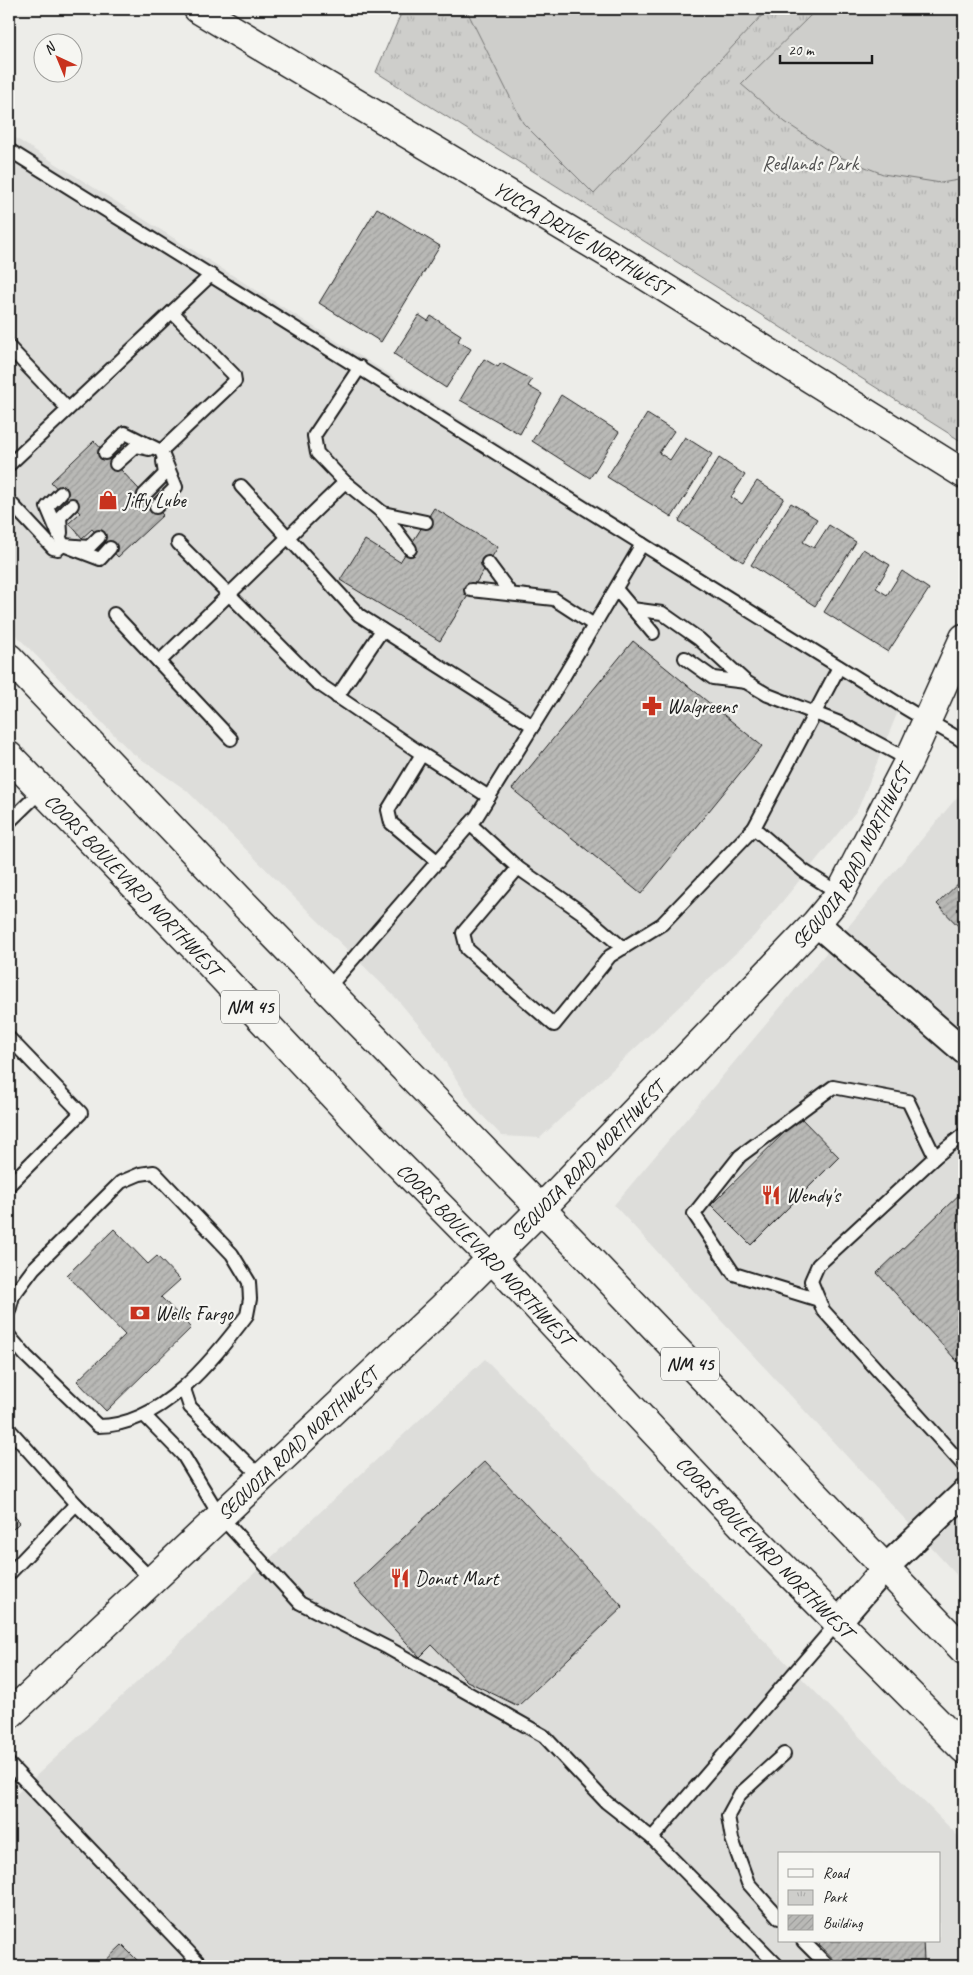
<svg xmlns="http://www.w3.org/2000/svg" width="973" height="1975" font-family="Caveat,sans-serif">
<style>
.built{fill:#ddddda;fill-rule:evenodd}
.park{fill:url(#park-tufts);stroke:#757574}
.pitch{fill:#cececb;stroke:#757574}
.building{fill:url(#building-hatch);stroke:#1c1c1c}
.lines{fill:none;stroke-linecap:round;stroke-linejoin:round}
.lane-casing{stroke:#1c1c1c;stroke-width:16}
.street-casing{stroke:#1c1c1c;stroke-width:29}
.secondary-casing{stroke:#1c1c1c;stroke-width:31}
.primary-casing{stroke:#1c1c1c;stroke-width:31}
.lane{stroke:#f6f6f2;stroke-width:12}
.street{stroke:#f6f6f2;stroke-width:25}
.secondary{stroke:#f6f6f2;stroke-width:28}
.primary{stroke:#f6f6f2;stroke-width:28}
.labels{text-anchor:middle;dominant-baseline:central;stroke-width:4.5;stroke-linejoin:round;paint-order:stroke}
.shield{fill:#f6f6f2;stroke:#5d5d5c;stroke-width:1}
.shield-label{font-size:19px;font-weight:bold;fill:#1c1c1c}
.park-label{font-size:20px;fill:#515151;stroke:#f6f6f2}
.street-label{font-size:20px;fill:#1c1c1c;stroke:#f6f6f2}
.poi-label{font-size:20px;fill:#1c1c1c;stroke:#f6f6f2;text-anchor:start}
</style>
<defs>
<pattern id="park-tufts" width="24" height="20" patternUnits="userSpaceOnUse" patternTransform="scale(1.25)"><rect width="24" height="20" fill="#cececb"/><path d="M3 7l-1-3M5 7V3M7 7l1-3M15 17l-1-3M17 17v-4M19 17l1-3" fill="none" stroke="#b0b0ae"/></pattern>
<pattern id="building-hatch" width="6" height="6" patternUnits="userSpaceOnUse" patternTransform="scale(1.25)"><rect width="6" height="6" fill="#b9b9b6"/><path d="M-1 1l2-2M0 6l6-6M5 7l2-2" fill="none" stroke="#9e9e9c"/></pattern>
</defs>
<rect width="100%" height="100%" fill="#edede9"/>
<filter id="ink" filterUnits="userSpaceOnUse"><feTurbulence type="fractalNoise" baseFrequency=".02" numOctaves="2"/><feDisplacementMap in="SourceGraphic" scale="10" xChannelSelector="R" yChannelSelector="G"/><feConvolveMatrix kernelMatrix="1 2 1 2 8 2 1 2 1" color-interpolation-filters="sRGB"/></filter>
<g filter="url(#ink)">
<g class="built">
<polygon points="9,134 903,699 858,809 754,936 540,1138 502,1136 475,1108 431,1040 397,999 186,790 131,752 9,628"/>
<polygon points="964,789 964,1583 614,1205"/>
<path d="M485 1359 964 1842V1966H9V1801ZM779 1854H939V1941H779Z"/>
</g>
<polygon class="park" points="403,9 964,9 964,443 376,72"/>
<g class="pitch">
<polygon points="466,9 768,9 594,194 523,123"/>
<polygon points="817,9 964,9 964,179 941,183 883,174 835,155 785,122 741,84"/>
</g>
<g class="building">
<polygon points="377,208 440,246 381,342 319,303"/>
<polygon points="419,315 428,321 431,316 461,335 458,341 471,349 446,388 394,354"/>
<polygon points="484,359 498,367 501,363 532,380 528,386 542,394 520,434 460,400"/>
<polygon points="561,395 619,432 590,478 532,441"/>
<polygon points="647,414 674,431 659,453 670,460 685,437 712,454 672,517 607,477"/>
<polygon points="94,441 163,515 118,557 92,529 82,538 69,523 80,513 51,482"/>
<polygon points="719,458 745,475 731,497 742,504 757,481 784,498 743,562 679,521"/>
<polygon points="791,503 817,519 803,542 814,548 829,525 856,542 815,606 751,565"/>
<polygon points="434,508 498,547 440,641 340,580 365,540 400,562"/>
<polygon points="863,549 890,565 876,588 887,595 902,571 929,589 888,652 824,612"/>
<polygon points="633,641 762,746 641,894 512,789"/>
<polygon points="964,878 964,932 937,904"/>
<polygon points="800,1117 839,1157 751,1245 711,1205"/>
<polygon points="964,1190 964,1369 877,1273"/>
<polygon points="114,1229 148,1264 157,1256 180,1280 161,1297 191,1328 106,1411 77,1381 125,1335 67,1275"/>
<polygon points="485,1461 623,1607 518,1706 467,1681 432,1645 420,1657 353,1585"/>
<polygon points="9,1511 20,1522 9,1533"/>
<polygon points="816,1941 923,1941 924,1960 918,1966 840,1966"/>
<polygon points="122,1945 143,1966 100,1966"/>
</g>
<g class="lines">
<defs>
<g id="lane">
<path d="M9 150 899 704C920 718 943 728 964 742"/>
<polyline points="9,347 68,409"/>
<polyline points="360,367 314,436 317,453 345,482 383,513 410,549"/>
<polyline points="161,451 235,381 234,375 172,312"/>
<polyline points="105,453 125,433 161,451 176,487 156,507"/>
<polyline points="116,464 136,446 149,449"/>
<polyline points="9,465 211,275"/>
<polyline points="241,486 359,615 533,726"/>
<polyline points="61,493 47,507 63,545 100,559 110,548"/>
<polyline points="144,495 165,474 163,461"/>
<polyline points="9,501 53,548 58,549 63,545 89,547 99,537"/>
<polyline points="383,513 426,522"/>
<polyline points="61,533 60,517 72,505"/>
<polyline points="178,543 316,682 422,754 388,810 391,823 438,862"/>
<polyline points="488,563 511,594"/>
<polyline points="616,589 653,633"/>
<polyline points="471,590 554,599 594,625"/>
<polyline points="632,609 662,613 699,639 746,682"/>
<polyline points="114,614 231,739"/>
<polyline points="685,658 713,678 746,682 768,695 840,723 909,760"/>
<polyline points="159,662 345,482"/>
<polyline points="337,697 382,630"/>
<polyline points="422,754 489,797"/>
<polyline points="9,822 42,790"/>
<polyline points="470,824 518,868 581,912 623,948"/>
<polyline points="754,828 839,667"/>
<polyline points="518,868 463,933 467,949 554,1025 610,956 662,924 754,828 804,871 840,894"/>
<polyline points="327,989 477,816 564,676 642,544"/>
<polyline points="9,1038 81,1113 9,1185"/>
<polyline points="964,1134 935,1157 818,1265 811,1281 823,1310 964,1466"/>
<polyline points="819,1300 734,1274 694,1214 740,1156 833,1087 908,1101 935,1157"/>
<path d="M9 1311 13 1296 34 1268 121 1182 140 1174 154 1172 232 1254 249 1282 250 1299 247 1315C212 1361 161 1426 98 1426L26 1356 9 1336"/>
<polyline points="184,1389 190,1407 261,1477"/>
<polyline points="144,1415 183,1455 220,1516 300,1603 388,1648 544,1736 606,1802 652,1838 838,1622"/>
<polyline points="9,1429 76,1504 152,1580"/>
<polyline points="9,1574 76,1504"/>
<polyline points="9,1764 202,1966"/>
<polyline points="652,1838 778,1966"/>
<polyline points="779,1918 748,1883 732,1839 728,1816 740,1794 784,1754"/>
<polyline points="803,1941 828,1966"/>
</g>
<g id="street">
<polyline points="816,923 964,1051"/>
<polyline points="838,1622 885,1568 964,1493"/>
</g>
<g id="secondary">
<path id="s1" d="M198 9 641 273 964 474"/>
<path id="s2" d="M9 1715 443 1307 541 1209 816 923 840 894 909 760 964 638"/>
</g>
<g id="primary">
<polyline points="9,658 239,899 577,1246 964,1650"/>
<path id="s3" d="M9 756 194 947 370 1135 491 1258 755 1539 964 1749"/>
</g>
</defs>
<use href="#lane" class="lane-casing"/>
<use href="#street" class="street-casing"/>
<use href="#secondary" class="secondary-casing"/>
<use href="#primary" class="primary-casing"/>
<use href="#lane" class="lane"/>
<use href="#street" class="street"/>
<use href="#secondary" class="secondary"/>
<use href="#primary" class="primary"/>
</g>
</g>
<defs>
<symbol id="shop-bare" viewBox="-9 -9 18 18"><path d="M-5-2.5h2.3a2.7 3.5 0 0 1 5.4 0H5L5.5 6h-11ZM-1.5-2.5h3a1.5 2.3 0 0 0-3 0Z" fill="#c8321e" stroke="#f6f6f2" stroke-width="2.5" paint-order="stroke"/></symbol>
<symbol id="pharmacy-bare" viewBox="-9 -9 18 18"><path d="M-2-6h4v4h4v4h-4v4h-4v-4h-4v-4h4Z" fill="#c8321e" stroke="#f6f6f2" stroke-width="2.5" paint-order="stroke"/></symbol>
<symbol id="restaurant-bare" viewBox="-9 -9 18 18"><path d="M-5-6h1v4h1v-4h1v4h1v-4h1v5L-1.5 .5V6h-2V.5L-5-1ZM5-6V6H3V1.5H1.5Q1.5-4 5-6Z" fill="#c8321e" stroke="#f6f6f2" stroke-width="2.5" paint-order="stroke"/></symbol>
<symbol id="bank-bare" viewBox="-9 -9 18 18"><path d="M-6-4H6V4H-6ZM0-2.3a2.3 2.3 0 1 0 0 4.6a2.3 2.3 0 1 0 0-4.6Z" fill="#c8321e" stroke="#f6f6f2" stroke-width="2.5" paint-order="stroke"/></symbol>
</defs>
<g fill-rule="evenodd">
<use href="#shop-bare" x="94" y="486" width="28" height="28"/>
<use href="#pharmacy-bare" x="638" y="692" width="28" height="28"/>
<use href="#restaurant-bare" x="757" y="1181" width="28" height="28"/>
<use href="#bank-bare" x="126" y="1299" width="28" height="28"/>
<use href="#restaurant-bare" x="386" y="1564" width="28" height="28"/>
</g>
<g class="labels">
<g class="shield">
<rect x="221" y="990.5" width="58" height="33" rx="4"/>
<rect x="661" y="1347.5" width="58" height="33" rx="4"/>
</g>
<g class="shield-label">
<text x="250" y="1007">NM 45</text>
<text x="690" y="1364">NM 45</text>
</g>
<g class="park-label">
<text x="810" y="163">Redlands Park</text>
</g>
<g class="street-label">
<text stroke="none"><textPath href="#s1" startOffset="448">YUCCA DRIVE NORTHWEST</textPath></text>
<text stroke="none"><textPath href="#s2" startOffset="1206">SEQUOIA ROAD NORTHWEST</textPath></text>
<text stroke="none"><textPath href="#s3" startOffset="179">COORS BOULEVARD NORTHWEST</textPath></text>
<text stroke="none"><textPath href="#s2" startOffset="801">SEQUOIA ROAD NORTHWEST</textPath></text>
<text stroke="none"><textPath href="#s3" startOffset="689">COORS BOULEVARD NORTHWEST</textPath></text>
<text stroke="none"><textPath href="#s2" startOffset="396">SEQUOIA ROAD NORTHWEST</textPath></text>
<text stroke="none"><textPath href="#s3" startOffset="1094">COORS BOULEVARD NORTHWEST</textPath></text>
</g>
<g class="poi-label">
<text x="123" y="500">Jiffy Lube</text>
<text x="667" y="706">Walgreens</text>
<text x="786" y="1195">Wendy's</text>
<text x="155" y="1313">Wells Fargo</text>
<text x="415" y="1578">Donut Mart</text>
</g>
</g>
<rect width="973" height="1975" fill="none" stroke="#f6f6f2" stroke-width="30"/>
<rect x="15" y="15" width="943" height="1945" fill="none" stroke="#1c1c1c" stroke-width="2" filter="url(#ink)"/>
<rect x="778" y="1852" width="162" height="90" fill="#f6f6f2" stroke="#9f9f9c"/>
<rect x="788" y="1869" width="25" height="8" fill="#f6f6f2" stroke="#9f9f9c"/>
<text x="823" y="1878" font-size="15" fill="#1c1c1c">Road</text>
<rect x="788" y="1890" width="25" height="15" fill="url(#park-tufts)" stroke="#9f9f9c"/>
<text x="823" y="1902" font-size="15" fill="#1c1c1c">Park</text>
<rect x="788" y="1915" width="25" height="15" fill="url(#building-hatch)" stroke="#9f9f9c"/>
<text x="823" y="1928" font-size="15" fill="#1c1c1c">Building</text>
<g transform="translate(58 58) rotate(316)"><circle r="24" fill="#f6f6f2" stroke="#9f9f9c"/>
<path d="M0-4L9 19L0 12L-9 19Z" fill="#c8321e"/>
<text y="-8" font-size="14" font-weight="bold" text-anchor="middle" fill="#1c1c1c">N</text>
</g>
<path d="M780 55v8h92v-8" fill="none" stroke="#1c1c1c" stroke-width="2.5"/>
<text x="788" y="55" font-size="15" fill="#1c1c1c" stroke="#f6f6f2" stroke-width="4" paint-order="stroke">20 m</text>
</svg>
